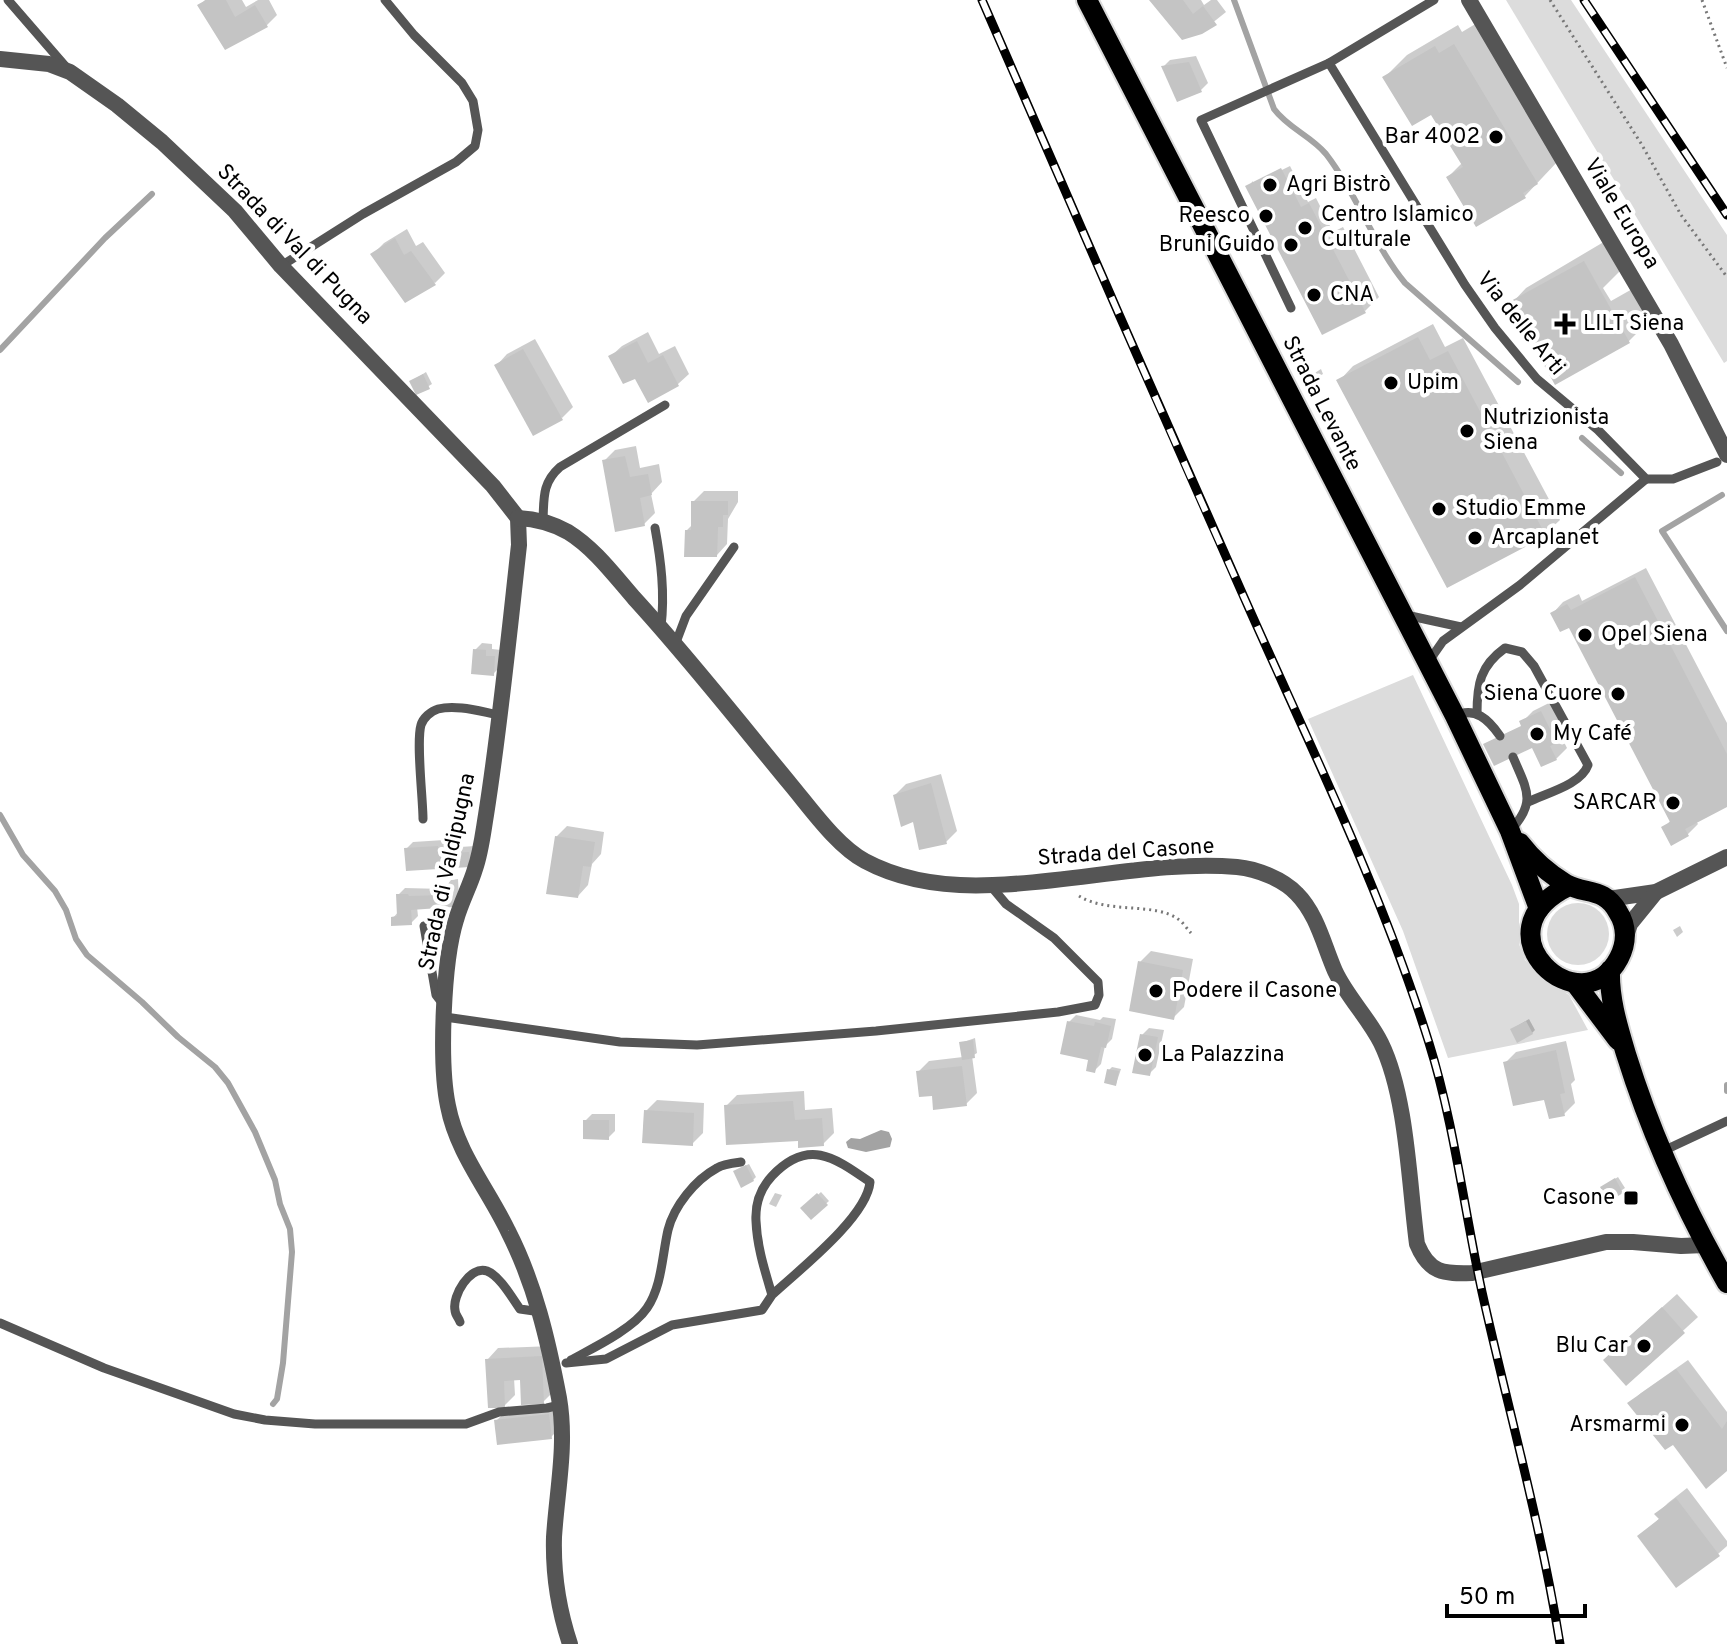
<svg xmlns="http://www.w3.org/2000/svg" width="1727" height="1644" font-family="Overpass,sans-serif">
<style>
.green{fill:#dcdcdc}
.water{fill:#a3a3a3}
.shadow{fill:#0003}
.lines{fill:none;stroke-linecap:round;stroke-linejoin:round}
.stream{stroke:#a3a3a3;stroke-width:6}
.building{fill:#c4c4c4}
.primary-casing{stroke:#dbdbdb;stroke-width:24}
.path{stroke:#777;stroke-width:3;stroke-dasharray:2 4;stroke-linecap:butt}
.service{stroke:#555;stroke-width:9}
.minor{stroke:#555;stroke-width:16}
.primary{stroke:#000;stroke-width:20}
.rail-casing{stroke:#000;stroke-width:9}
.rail{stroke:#fff;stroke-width:6;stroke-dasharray:18;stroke-linecap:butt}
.poi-dot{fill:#000;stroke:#fff;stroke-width:3}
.labels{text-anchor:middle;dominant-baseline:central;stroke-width:8;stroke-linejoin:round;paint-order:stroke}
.poi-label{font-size:22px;fill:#000;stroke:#fff;text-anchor:start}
.street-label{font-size:22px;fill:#000;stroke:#fff}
</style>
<rect width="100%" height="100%" fill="#fff"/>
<g class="green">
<polygon points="1506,0 1571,0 1727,235 1727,361 1724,363"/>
<polygon points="1413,675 1512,885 1519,904 1519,944 1525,960 1538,975 1569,995 1588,1030 1448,1058 1403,931 1308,719"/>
<circle cx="1578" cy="934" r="31"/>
</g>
<polygon class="water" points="881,1130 889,1132 892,1139 890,1147 866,1152 848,1148 846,1142 851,1138 860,1139"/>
<g class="shadow">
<polygon points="205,0 242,0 246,7 258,0 269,0 277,15 266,26 226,48 200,5"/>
<polygon points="1151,0 1201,0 1204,5 1211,0 1217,0 1226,12 1201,32"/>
<polygon points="1477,23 1559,160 1525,196 1448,177 1462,163 1432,112 1385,77 1407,55 1458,25 1462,32"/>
<polygon points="1196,56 1208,83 1201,90 1164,66 1170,60"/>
<polygon points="1290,166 1308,202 1316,198 1333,232 1343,227 1379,297 1365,311 1248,187 1253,181 1253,184"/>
<polygon points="407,229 416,246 423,242 445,273 435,283 373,254 384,243"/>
<polygon points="1607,240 1623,268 1603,288 1611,301 1634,288 1651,319 1629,341 1555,382 1512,303 1526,288"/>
<polygon points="1433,324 1445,347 1463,338 1560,520 1545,534 1339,381 1353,366"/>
<polygon points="648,332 659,354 675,346 689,374 678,384 648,400 636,376 611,356 622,346"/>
<polygon points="535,339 573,407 562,418 497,365 507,354"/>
<polygon points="1321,369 1323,374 1309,382 1307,378"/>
<polygon points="426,372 432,384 417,393 412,381"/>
<polygon points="636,446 640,468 659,464 662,482 651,494 655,513 644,524 604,461 615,450"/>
<polygon points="704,491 738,491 738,502 728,519 727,544 717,555 687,530 693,524 693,502"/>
<polygon points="1646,568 1727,723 1727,805 1696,821 1698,824 1687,835 1664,828 1671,820 1570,625 1553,613 1563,602 1579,594 1582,601"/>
<polygon points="482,643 492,644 492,649 501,650 500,667 493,674 475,650"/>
<polygon points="1553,701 1566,730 1561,736 1567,748 1556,759 1533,745 1522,722 1533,711"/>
<polygon points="941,774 957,831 946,842 915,820 895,795 906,784"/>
<polygon points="567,826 604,832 601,854 592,864 588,885 578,896 556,837"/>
<polygon points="444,840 445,848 475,846 469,865 406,849 413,842"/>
<polygon points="458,879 459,898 452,905 417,907 418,916 411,923 393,918 399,911 398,895 405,888 444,889 451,880"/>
<polygon points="1680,926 1683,932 1677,937 1673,930"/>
<polygon points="1151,951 1193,959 1184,1007 1173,1018 1140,962"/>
<polygon points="1076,1015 1100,1020 1103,1017 1116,1019 1112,1039 1105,1046 1101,1064 1094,1071 1069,1022"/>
<polygon points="1529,1019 1535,1030 1532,1033 1512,1029"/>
<polygon points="1149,1028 1164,1030 1156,1067 1149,1074 1142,1035"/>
<polygon points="975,1038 977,1053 972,1056 977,1093 966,1104 933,1094 918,1072 929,1061 963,1057 961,1043"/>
<polygon points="1566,1041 1575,1080 1571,1084 1575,1103 1564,1114 1506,1062 1516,1052"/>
<polygon points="1112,1067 1121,1069 1116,1084 1109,1070"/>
<polygon points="804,1091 805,1110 832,1108 834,1133 823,1144 726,1106 737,1095"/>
<polygon points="657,1100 704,1103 703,1133 692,1144 646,1111"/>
<polygon points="592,1114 615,1114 615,1131 608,1138 585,1121"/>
<polygon points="749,1164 756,1177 753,1180 738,1169"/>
<polygon points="1618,1177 1625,1188 1609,1199 1605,1185"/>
<polygon points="821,1192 829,1201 811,1217 803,1208"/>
<polygon points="775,1193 782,1195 776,1207 769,1204"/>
<polygon points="1677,1294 1698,1317 1626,1383 1620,1345"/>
<polygon points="552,1346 554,1391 543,1402 522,1378 514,1378 515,1395 504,1406 488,1359 498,1348"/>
<polygon points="1688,1360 1727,1412 1727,1469 1673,1442 1630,1403 1641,1393"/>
<polygon points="556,1408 558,1430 551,1437 496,1421 503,1414"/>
<polygon points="1687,1488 1727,1541 1727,1546 1718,1554 1640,1536 1660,1518 1657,1514 1668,1503"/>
</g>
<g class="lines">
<g class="stream">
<path d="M1234 0 1274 109C1288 128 1311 136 1326 154 1357 194 1373 244 1405 283L1518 382"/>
<polyline points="0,350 105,238 152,194"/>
<polyline points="1582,438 1621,473"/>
<polyline points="1722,495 1662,531 1727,631"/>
<polyline points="0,815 23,855 55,891 66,910 76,939 87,955 142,1002 178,1037 215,1067 228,1083 255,1132 275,1180 280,1204 290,1229 292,1252 283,1363 277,1399 273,1404"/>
<polyline points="1727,1085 1727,1091"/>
</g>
</g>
<g class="building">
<polygon points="206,0 226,0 235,17 255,5 268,27 225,50 197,5"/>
<polygon points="1149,0 1183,0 1193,14 1203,6 1217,25 1202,34 1182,40"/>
<polygon points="1454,44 1538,184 1523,193 1526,198 1476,227 1446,177 1463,167 1431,115 1412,126 1382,77 1435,46 1439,53"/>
<polygon points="1189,62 1202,92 1177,102 1161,66"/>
<polygon points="1281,168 1301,207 1309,203 1366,313 1322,335 1245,186"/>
<polygon points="395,238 404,255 411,251 436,285 405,303 370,254"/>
<polygon points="1584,261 1630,343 1555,385 1509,302"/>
<polygon points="1418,337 1430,360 1448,351 1546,536 1447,588 1336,380"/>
<polygon points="637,341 648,363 663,355 679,386 648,403 635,379 623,384 608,356"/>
<polygon points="523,349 563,420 533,436 494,365"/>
<polygon points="423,374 430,389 416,395 409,381"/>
<polygon points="625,456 630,477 648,474 652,495 640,498 645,526 615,532 602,460"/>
<polygon points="691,501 728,501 728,515 723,515 723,527 718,527 717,557 684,557 685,530 691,530"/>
<polygon points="1635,577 1727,754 1727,807 1685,829 1689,836 1671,846 1661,827 1670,822 1569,628 1560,632 1550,613 1567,604 1571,610"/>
<polygon points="473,649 486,650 486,656 495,656 494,676 471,674"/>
<polygon points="1541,711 1557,743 1550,746 1557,760 1541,767 1532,748 1494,766 1483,744 1521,726 1519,721"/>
<polygon points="931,783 947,844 919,850 913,822 901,827 893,795"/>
<polygon points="555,836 595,842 591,867 583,866 578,898 546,894"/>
<polygon points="438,846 439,854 469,852 470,867 406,871 404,848"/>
<polygon points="452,885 453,907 411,910 412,925 391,926 391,917 397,916 396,894 408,894 409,896 443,895 442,886"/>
<polygon points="1138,961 1183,970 1174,1020 1129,1011"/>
<polygon points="1067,1021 1094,1026 1095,1022 1111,1026 1106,1048 1101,1047 1095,1073 1086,1071 1088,1060 1060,1054"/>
<polygon points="1526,1021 1533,1034 1517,1043 1510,1029"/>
<polygon points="1140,1034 1158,1037 1150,1076 1132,1073"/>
<polygon points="973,1040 975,1058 962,1060 959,1042"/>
<polygon points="1556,1050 1565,1093 1560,1094 1565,1116 1549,1119 1544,1100 1513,1106 1503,1062"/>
<polygon points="962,1066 967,1106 933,1110 932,1096 919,1097 916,1071"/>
<polygon points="1107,1069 1119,1071 1116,1086 1104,1083"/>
<polygon points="793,1101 795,1120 822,1118 824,1146 798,1148 798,1141 726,1145 724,1105"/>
<polygon points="644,1110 694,1113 693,1146 642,1143"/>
<polygon points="583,1120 609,1120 609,1140 583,1139"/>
<polygon points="746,1165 754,1181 741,1188 733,1171"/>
<polygon points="1615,1178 1623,1193 1608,1202 1600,1187"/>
<polygon points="817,1193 828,1205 811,1220 800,1208"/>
<polygon points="1662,1307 1685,1333 1626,1386 1603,1360"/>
<polygon points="542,1356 544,1404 521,1405 520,1380 504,1381 505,1408 488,1408 485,1359"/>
<polygon points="1676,1369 1722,1429 1727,1421 1727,1471 1706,1489 1673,1445 1665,1450 1627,1403"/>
<polygon points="549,1414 552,1439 497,1445 494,1420"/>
<polygon points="1676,1498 1720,1556 1676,1588 1637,1536 1659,1519 1654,1514"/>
</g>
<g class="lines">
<defs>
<g id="primary">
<polyline points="1087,0 1455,716 1510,831 1539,909"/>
<path d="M1520 843C1533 860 1548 873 1566 884 1586 895 1604 887 1618 912 1627 926 1627 943 1619 958 1582 1029 1473 932 1569 886"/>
<path d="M1610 970C1609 999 1618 1027 1626 1054 1651 1134 1686 1211 1727 1283"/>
<polyline points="1575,983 1618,1040"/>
</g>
</defs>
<use href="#primary" class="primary-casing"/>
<g class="path">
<polyline points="1550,0 1642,145 1681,215 1727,277"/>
<polyline points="1702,0 1727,68"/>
<polyline points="1307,385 1322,390"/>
<path d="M1079 896C1108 914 1154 902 1178 919 1183 922 1187 929 1191 933"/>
</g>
<g class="service">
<polyline points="8,0 66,67"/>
<polyline points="1329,63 1465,285 1495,328 1537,379 1598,430 1646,479 1673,479 1717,462"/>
<polyline points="281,266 363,214 456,162 475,146 478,130 473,101 462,83 414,35 385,0"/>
<polyline points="1291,308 1201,120 1329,63 1434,0"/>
<path d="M543 521C544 498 542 483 560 467L665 405"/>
<path d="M655 528C661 561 665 593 661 627"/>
<polyline points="1406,615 1461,627"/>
<polyline points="675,645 686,616 734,547"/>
<polyline points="1429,661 1443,641 1520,585 1646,479"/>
<path d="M1477 714C1477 684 1480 666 1505 648L1522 652 1534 666 1588 765C1581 785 1546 793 1528 802"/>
<path d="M1455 716C1475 706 1489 720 1500 736"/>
<path d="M423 819C423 799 416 742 421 725 423 718 431 711 438 709 457 704 482 712 500 715"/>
<path d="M1510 831C1537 802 1527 790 1513 757"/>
<polyline points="424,926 436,995 443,1004"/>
<polyline points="445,1017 620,1042 697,1045 876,1031 1058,1012 1095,1005 1099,995 1098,982 1054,938 1006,904 990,885"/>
<polyline points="1663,1151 1727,1121"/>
<path d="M460 1322C459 1318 455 1315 455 1310 452 1296 470 1265 487 1271 500 1276 512 1298 520 1309L541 1312"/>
<polyline points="0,1323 104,1368 234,1414 265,1420 315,1424 466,1424 499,1412 547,1408 560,1405"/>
<path d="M571 1360C593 1348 633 1329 647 1308 662 1286 662 1256 668 1230 674 1206 695 1180 717 1168 723 1164 733 1163 741 1162"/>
<path d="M566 1363 606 1359 672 1325 762 1310 772 1295C765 1271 757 1247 756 1221 755 1203 760 1189 772 1176 808 1138 834 1157 870 1182 867 1217 799 1270 772 1295"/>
</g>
<g class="minor">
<polyline points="1469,0 1671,344 1727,455"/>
<path d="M0 59 49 64 70 72 117 105 162 142 235 211 281 266 493 486 518 518 519 545C509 635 500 726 486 815 483 833 481 852 475 869 470 886 461 902 456 920 443 962 439 1063 448 1106 457 1153 488 1189 508 1231 535 1284 548 1340 559 1398 567 1445 557 1490 554 1537 553 1572 559 1611 570 1644"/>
<path d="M518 518C537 519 552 523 568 532 594 548 614 575 634 598 689 658 739 722 791 785 811 809 837 846 865 861 904 882 949 887 993 885 1073 883 1159 860 1237 867 1257 869 1283 879 1297 894 1317 914 1324 946 1335 971 1347 997 1368 1017 1381 1043 1407 1096 1409 1184 1417 1244 1429 1273 1443 1274 1472 1273L1606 1242H1633L1681 1246 1705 1245"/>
<polyline points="1608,899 1656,892 1727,857"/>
<polyline points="1626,936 1630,924 1656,892"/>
</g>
<use href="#primary" class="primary"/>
<defs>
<g id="rail">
<path d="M982 0C1070 202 1157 403 1247 604 1311 748 1382 892 1429 1043 1454 1123 1464 1209 1482 1292 1508 1409 1541 1525 1560 1644"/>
<polyline points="1584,0 1727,215"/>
</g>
</defs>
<use href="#rail" class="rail-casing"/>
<use href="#rail" class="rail"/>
</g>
<g class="poi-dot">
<circle cx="1496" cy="137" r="8"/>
<circle cx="1270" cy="185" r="8"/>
<circle cx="1266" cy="216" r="8"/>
<circle cx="1305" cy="228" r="8"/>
<circle cx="1291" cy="245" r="8"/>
<circle cx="1314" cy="295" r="8"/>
<path d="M1561 312h8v8h8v8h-8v8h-8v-8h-8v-8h8z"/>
<circle cx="1391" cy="383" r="8"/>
<circle cx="1467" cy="431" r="8"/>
<circle cx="1439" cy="509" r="8"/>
<circle cx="1475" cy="538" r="8"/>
<circle cx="1585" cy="635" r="8"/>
<circle cx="1618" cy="694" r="8"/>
<circle cx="1537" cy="734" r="8"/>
<circle cx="1673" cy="803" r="8"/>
<circle cx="1156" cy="991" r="8"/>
<circle cx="1145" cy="1055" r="8"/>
<rect x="1623" y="1190" width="16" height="16" rx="4"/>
<circle cx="1644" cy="1346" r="8"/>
<circle cx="1682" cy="1425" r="8"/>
</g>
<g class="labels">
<g class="poi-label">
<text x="1480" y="137" text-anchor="end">Bar 4002</text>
<text x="1286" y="185">Agri Bistrò</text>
<text x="1321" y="215">Centro Islamico<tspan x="1321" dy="25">Culturale</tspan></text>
<text x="1250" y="216" text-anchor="end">Reesco</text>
<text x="1275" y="245" text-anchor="end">Bruni Guido</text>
<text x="1330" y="295">CNA</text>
<text x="1583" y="324">LILT Siena</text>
<text x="1407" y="383">Upim</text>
<text x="1483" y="418">Nutrizionista<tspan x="1483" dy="25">Siena</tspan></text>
<text x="1455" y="509">Studio Emme</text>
<text x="1491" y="538">Arcaplanet</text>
<text x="1601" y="635">Opel Siena</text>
<text x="1602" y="694" text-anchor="end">Siena Cuore</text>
<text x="1553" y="734">My Café</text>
<text x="1657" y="803" text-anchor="end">SARCAR</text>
<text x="1172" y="991">Podere il Casone</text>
<text x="1161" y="1055">La Palazzina</text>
<text x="1615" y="1198" text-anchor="end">Casone</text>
<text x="1628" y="1346" text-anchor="end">Blu Car</text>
<text x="1666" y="1425" text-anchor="end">Arsmarmi</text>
</g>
<g class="street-label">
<text transform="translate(1621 214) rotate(59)">Viale Europa</text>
<text transform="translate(294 245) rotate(46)">Strada di Val di Pugna</text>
<text transform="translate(1520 324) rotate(51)">Via delle Arti</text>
<text transform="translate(1321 404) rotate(63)">Strada Levante</text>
<text transform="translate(1126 853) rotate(-4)">Strada del Casone</text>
<text transform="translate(448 872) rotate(-78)">Strada di Valdipugna</text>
</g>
</g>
<path d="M1447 1604v12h138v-12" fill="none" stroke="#000000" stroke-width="4"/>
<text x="1459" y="1604" font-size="24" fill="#000000" stroke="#ffffff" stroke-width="6" paint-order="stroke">50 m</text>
</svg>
